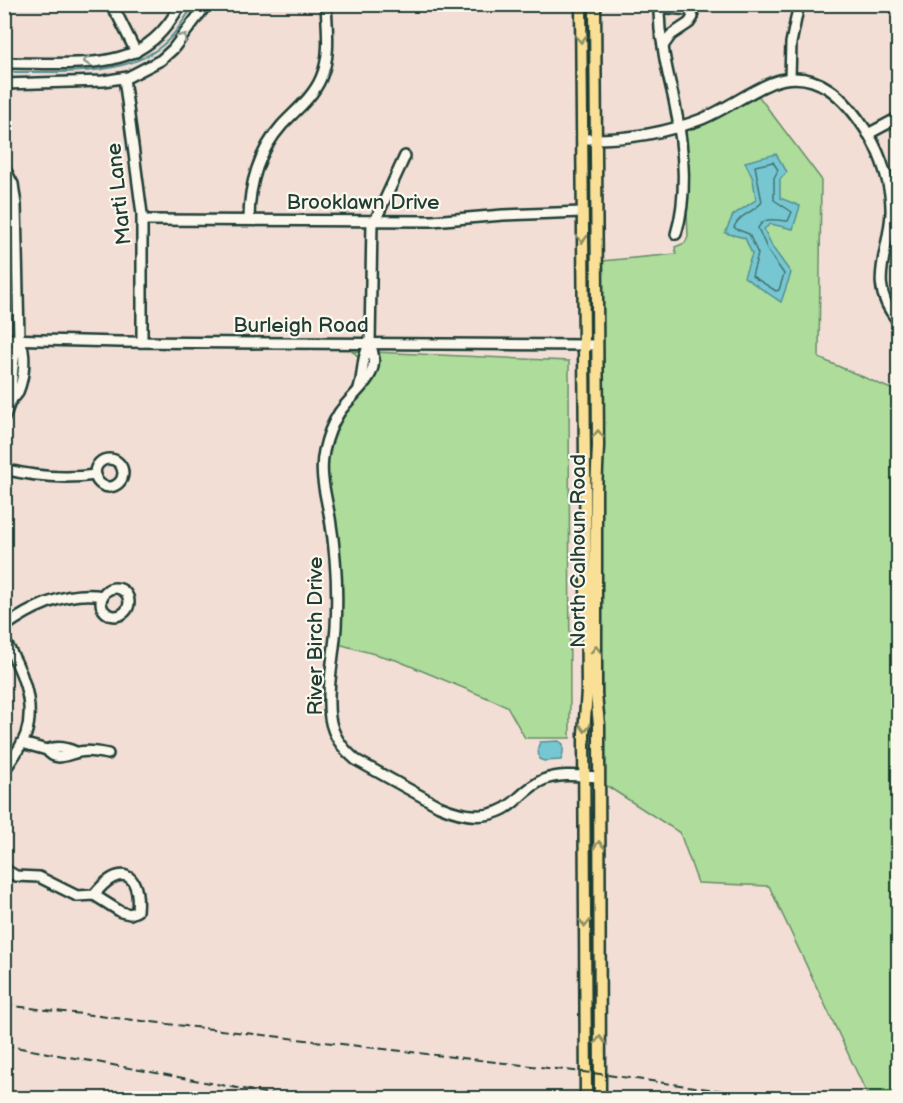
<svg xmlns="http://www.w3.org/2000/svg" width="903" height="1103" font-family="'Balsamiq Sans',sans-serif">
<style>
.green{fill:#aedc9b;stroke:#668c68;stroke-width:1.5}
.water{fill:#77c7d2;stroke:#549093;stroke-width:1.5}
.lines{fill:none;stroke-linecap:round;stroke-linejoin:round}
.shore{stroke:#427473;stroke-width:1.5}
.stream{stroke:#549093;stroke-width:2}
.minor-casing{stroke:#1f3d34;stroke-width:14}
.major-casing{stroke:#1f3d34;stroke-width:15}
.minor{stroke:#fbf7ec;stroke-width:9}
.major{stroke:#f9e096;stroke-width:10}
.rail{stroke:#1f3d34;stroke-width:2;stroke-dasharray:9 4.5;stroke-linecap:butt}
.oneway{stroke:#8d9a90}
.oneway2{stroke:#8c8e65}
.labels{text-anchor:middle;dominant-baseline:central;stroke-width:4.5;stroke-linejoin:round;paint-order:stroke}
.street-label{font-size:21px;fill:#1f3d34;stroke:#fbf7ec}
</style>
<rect width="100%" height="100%" fill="#f2ded5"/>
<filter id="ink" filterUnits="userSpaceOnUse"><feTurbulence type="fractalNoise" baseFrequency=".0167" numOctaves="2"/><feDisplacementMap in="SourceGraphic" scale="12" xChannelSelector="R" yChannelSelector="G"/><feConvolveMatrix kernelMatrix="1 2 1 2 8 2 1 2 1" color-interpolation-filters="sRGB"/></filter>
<g filter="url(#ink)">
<g class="green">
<polygon points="757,94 821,179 819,358 898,392 898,1098 869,1098 769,886 698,883 680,833 604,784 600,490 602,261 676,254 675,247 685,243 688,237 684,132 687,128"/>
<path d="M351 351 569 361 570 738H525L507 706 396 660 331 642 332 607 330 559 317 477C318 458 321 440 329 422 336 407 380 364 351 351Z"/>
</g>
<g class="water">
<polygon points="776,154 787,172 780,179 780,198 800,206 793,229 771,224 764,229 773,248 791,273 781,302 744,277 752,254 745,238 725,233 733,215 756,200 753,179 745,162"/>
<polygon points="559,741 563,744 563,753 561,760 544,761 539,759 538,747 540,742"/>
</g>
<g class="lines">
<path class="shore" d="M773 162 778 170 774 178V200L792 212 788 221C776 221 766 215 758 228L768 251 784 274 779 290 776 291 752 276 758 254 749 234 736 229 734 227C740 214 754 212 762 202L755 166Z"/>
<path class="stream" d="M4 72C51 71 121 78 159 48 174 37 184 20 194 4"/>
<defs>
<g id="minor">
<polyline points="109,4 118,16 136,52"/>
<polygon points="668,8 690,10 693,17 689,23 671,35 663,46 660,30 659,12 663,8"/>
<path d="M663 46C665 64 670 82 674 100 683 142 689 192 676 234"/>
<path d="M4 63C47 62 114 71 149 43 163 33 172 19 181 4"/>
<polyline points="124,78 142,214 142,342"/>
<polyline points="790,78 791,43 799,4"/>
<polyline points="4,84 103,81 128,77 161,60 173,49 207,4"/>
<polyline points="868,134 898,118"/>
<path d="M582 139C623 140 663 134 702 119 726 109 747 93 771 83 817 65 847 100 869 135 882 157 892 188 891 213 889 255 866 284 898 321"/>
<path d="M4 167 13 184 16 205 19 339C14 350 10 387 12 399"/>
<path d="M249 219C249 185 259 151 282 125 296 110 313 97 321 78 331 56 327 28 326 4"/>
<polyline points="143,220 432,221 503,215 582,212"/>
<path d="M372 221 370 344C384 377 355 389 339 413 332 424 327 437 324 451 319 474 326 496 330 518 336 554 338 591 336 627 334 656 326 691 330 718 333 736 342 748 356 760L439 806C464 817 492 821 514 802 523 794 531 785 543 780 560 773 581 776 599 777"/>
<polyline points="375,221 405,156"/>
<polyline points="4,339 120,342 597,345"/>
<path d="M359 388C364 373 361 357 370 344"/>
<path d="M4 418C7 412 8 405 12 399 16 392 15 400 18 392 24 378 27 352 19 339"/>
<circle cx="109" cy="473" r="14"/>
<path d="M4 469C35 477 64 479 96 475"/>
<circle cx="115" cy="602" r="14"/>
<path d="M4 627C32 607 68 590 103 596"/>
<path d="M4 640C21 667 36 703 26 734 21 748 12 759 4 771"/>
<path d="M22 743 47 750C57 745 67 748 76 752"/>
<path d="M47 750C56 763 67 754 79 752 88 750 99 752 108 754"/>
<path d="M4 869 16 876 39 877 77 896 94 895 121 912 130 914 137 911C141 871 119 863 94 895"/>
</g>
<g id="major">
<polyline points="581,4 587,691 584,733 586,1098"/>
<polyline points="595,4 598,446 596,491 596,694 599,725 600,1098"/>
</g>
</defs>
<use href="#minor" class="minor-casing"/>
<use href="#major" class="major-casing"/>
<use href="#minor" class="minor"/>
<use href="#major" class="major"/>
<g class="rail">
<polyline points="4,1005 600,1074 774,1098"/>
<polyline points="4,1045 292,1098"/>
</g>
</g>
<defs><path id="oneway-chevron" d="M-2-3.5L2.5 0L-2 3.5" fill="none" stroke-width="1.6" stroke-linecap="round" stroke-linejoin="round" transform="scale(1.5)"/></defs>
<g class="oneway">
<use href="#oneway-chevron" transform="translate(183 37) rotate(-52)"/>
<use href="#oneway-chevron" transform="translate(87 61) rotate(177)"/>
</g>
<g class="oneway2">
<use href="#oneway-chevron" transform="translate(581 39) rotate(89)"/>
<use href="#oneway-chevron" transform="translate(582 239) rotate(89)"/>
<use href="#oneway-chevron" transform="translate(598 434) rotate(-90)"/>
<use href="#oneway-chevron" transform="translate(596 650) rotate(-90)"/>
<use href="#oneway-chevron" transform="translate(585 728) rotate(92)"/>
<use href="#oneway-chevron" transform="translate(599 845) rotate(-90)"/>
<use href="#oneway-chevron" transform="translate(585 923) rotate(90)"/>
<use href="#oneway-chevron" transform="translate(600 1040) rotate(-90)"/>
</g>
</g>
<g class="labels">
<g class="street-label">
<text transform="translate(119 194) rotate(-96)">Marti Lane</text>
<text x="363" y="202">Brooklawn Drive</text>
<text x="301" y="325">Burleigh Road</text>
<text transform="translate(578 551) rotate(-90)">North Calhoun Road</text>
<text transform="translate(315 636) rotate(-90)">River Birch Drive</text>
</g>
</g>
<rect width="903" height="1103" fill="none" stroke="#fbf7ec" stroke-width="24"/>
<rect x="12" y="12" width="879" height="1079" fill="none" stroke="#1f3d34" stroke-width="2" filter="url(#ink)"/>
</svg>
